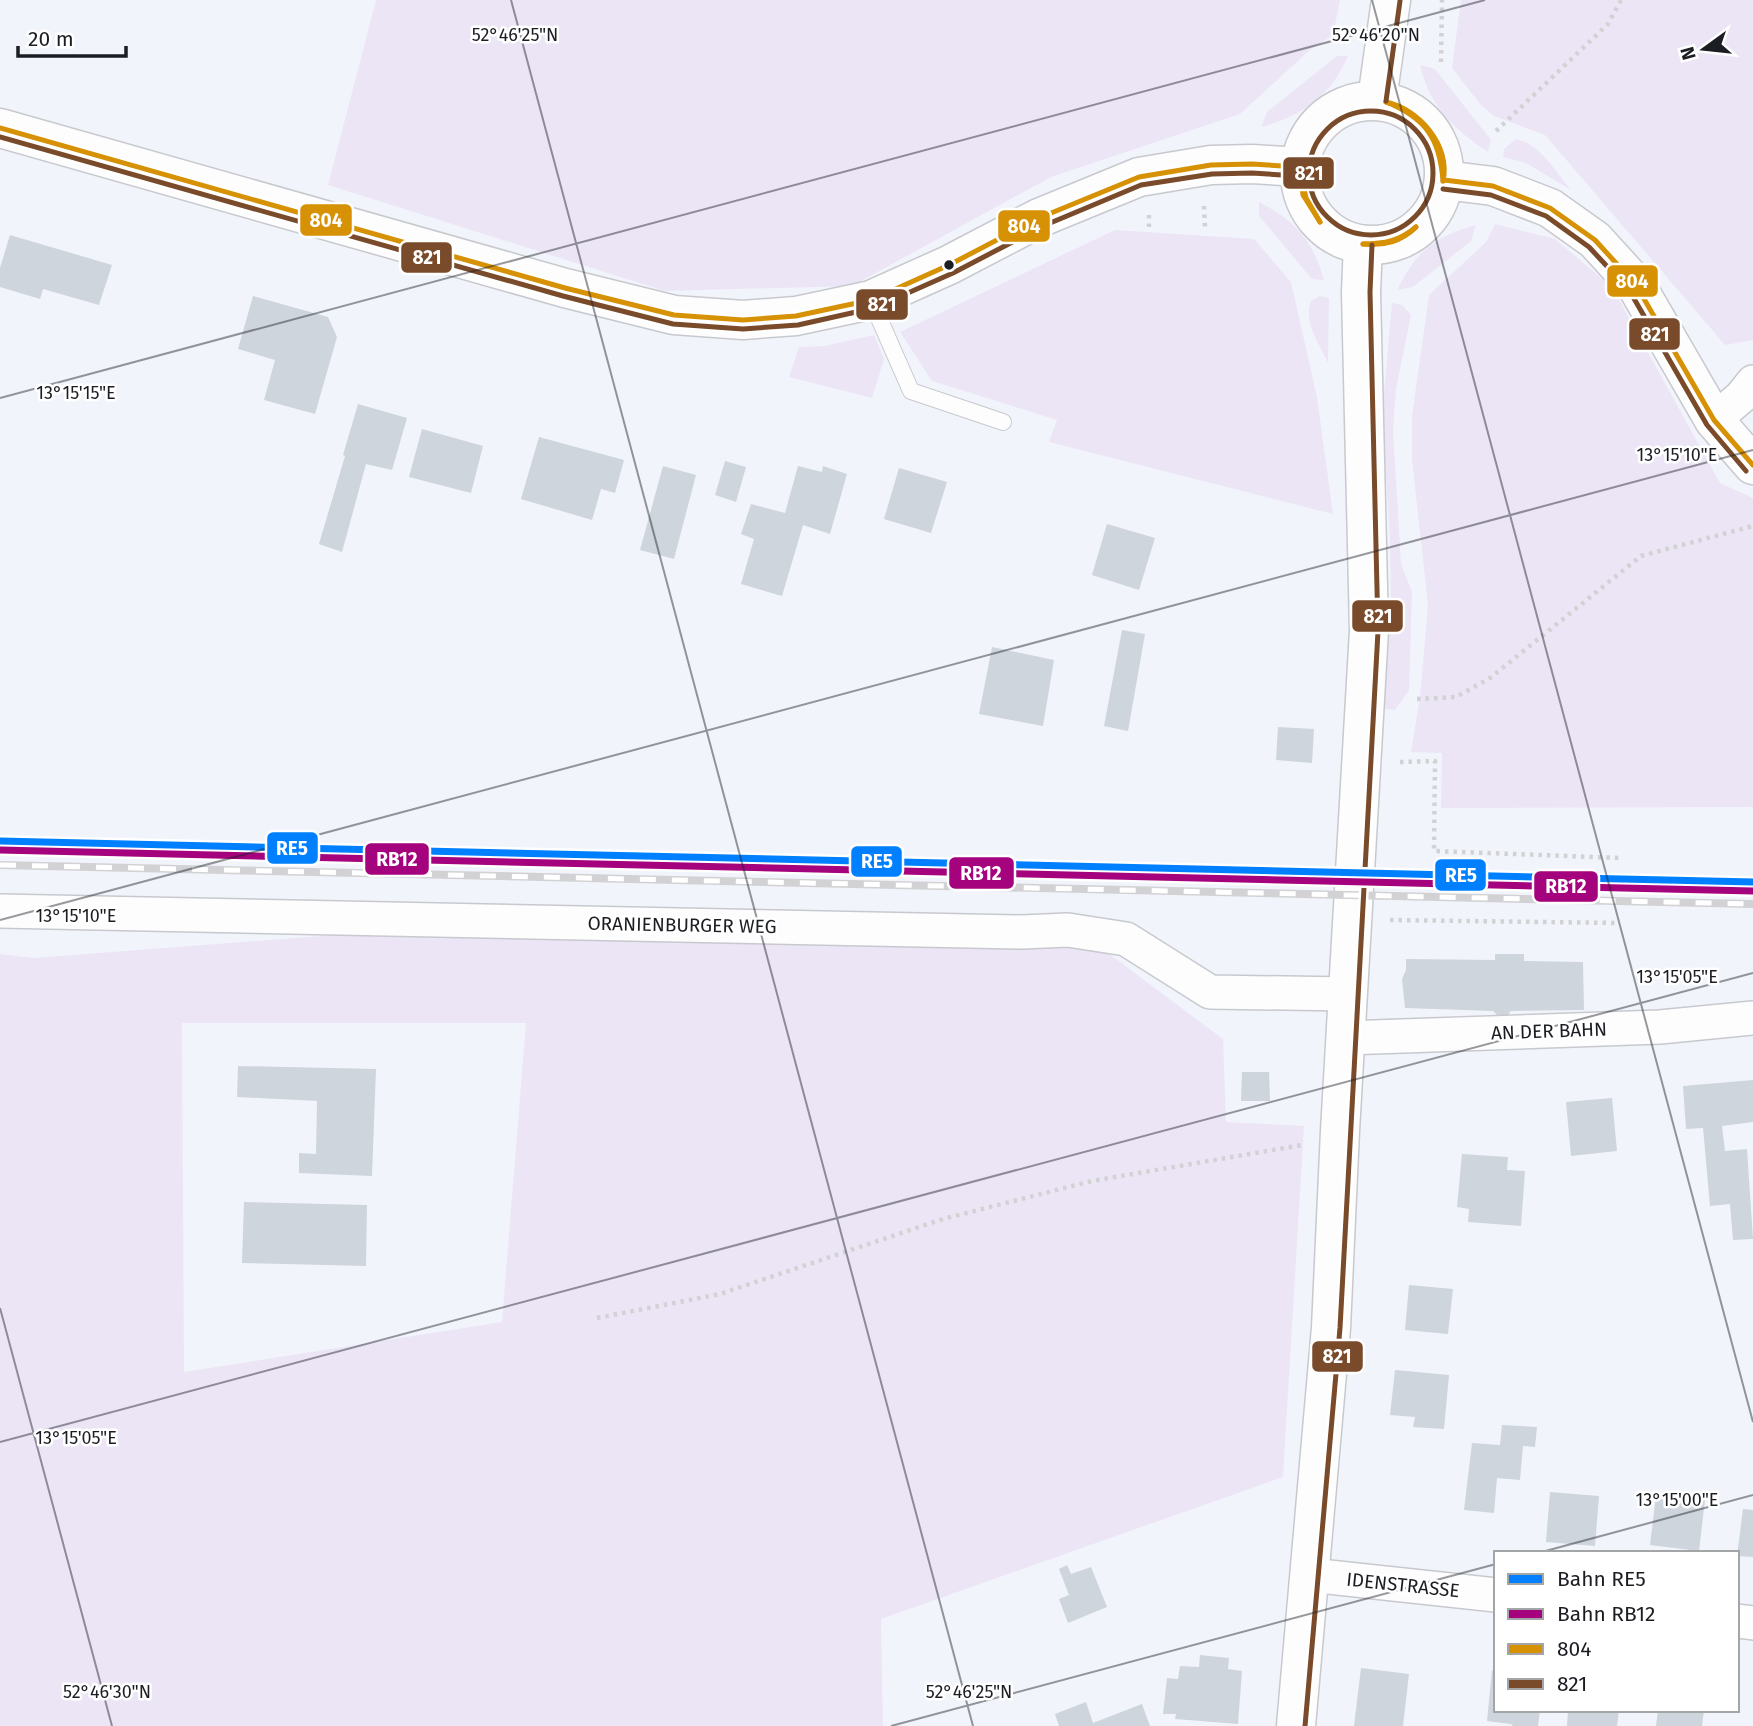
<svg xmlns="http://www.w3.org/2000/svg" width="1753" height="1726" font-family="'Fira Sans',sans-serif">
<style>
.green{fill:#ece5f6;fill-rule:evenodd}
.building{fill:#ced5dd}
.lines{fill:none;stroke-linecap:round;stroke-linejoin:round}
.service-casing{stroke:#c7c9ce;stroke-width:18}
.minor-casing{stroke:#c7c9ce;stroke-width:36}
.tertiary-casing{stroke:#c7c9ce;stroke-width:41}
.path{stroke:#d2d2d4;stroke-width:4.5;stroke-dasharray:3.5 5;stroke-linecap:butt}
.service{stroke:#fdfdfe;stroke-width:16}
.minor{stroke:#fdfdfe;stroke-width:33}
.tertiary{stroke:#fdfdfe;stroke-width:38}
.rail-casing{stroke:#d2d2d4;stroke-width:8}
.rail{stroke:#fff;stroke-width:5;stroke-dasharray:16;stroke-linecap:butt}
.bus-1-casing{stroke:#fff;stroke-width:10}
.bus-2-casing{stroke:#fff;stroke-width:10}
.bus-1{stroke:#d69105;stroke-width:5}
.bus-2{stroke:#7a4b2a;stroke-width:5}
.rail-1-casing{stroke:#fff;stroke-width:12}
.rail-2-casing{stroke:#fff;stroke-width:12}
.rail-1{stroke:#0080ff;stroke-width:7}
.rail-2{stroke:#a5027d;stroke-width:7}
.ticks{fill:none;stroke:#1b1d23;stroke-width:2;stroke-opacity:0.45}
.bus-dot{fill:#1b1d23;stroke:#fff;stroke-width:2.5}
.labels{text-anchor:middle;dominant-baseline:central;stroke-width:5;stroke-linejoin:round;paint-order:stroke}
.street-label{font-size:19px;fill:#1b1d23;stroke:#fff}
.ticks-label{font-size:18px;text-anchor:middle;fill:#1b1d23;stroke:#fff;stroke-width:5;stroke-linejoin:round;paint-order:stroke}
.line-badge{stroke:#fff;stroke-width:2.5}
.badge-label{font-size:19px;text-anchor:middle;font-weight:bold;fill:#fff}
</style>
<rect width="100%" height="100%" fill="#f2f4fb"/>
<g class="green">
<polygon points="376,0 1340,0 1333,35 1311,49 1240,114 1051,177 852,286 665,291 328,185"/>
<polygon points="1461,0 1753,0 1753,340 1725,345 1545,135 1494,116 1481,105 1452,68"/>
<path d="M1337 56H1348C1331 96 1302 116 1261 127L1267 112Z"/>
<path d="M1420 65 1435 69 1491 140 1488 152C1454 129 1430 108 1420 65Z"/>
<path d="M1516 139C1540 144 1556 172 1571 190L1526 163 1503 157 1504 149Z"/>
<path d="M1259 202C1296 221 1313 241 1324 280L1312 279 1259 216Z"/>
<polygon points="1495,224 1555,239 1612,287 1720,483 1753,498 1753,807 1441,808 1442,753 1411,752 1420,697 1428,605 1412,460 1412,416 1429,295 1486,242"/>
<path d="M1476 225 1471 241 1413 287 1397 290C1417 251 1433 237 1476 225Z"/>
<polygon points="1115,230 1254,239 1291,282 1317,397 1333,514 1049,442 1057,420 932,381 900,332"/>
<path d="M1320 296 1329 298 1328 363C1319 343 1303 322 1311 301Z"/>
<polygon points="1392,303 1402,305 1411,315 1396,389 1393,431 1401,564 1412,592 1409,690 1395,710 1380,708 1391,609 1390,537 1382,416"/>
<polygon points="874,335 884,359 872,398 789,377 799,347 824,346"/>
<path d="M336 935 1088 938 1223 1039 1226 1122 1304 1126 1283 1477 881 1619 883 1726H0V954L33 958ZM182 1023H526L502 1322 184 1372Z"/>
</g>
<g class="building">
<polygon points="10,235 112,265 99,305 43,289 40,299 0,287 0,268"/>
<polygon points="253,296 328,317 337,337 315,414 264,400 275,360 238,349"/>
<polygon points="358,404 407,418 392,470 366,464 342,552 319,544 345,456 343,455"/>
<polygon points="422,429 483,446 471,493 409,477"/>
<polygon points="539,437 624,460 615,493 601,489 592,520 521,499"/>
<polygon points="725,461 746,467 736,502 715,495"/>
<polygon points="663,466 696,475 674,559 640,550"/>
<polygon points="798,466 822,472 823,466 847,474 830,534 803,525 782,596 741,584 754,539 741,534 751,504 785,513"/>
<polygon points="899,468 947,482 931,533 884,519"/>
<polygon points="1107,524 1155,538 1139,590 1092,575"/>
<polygon points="1122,630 1145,634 1128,731 1104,726"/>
<polygon points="992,647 1054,660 1043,726 979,714"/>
<polygon points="1278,727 1314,729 1312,763 1276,760"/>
<polygon points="1495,954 1524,954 1524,961 1583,962 1584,1010 1511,1011 1507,1016 1497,1015 1493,1011 1405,1008 1402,979 1406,970 1406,959 1495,960"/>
<polygon points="238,1066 376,1069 372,1176 299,1173 299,1153 316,1154 317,1101 237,1097"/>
<polygon points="1242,1072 1269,1072 1270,1101 1241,1101"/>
<polygon points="1753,1080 1753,1122 1722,1126 1725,1151 1747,1149 1753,1239 1733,1240 1730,1204 1710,1206 1703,1128 1686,1129 1683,1086"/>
<polygon points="1612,1098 1617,1151 1571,1156 1566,1102"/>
<polygon points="1462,1154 1508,1157 1507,1170 1525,1171 1521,1226 1468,1222 1469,1209 1457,1207"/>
<polygon points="244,1202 367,1205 366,1266 242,1263"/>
<polygon points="1409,1285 1453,1289 1448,1334 1405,1330"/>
<polygon points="1395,1370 1449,1375 1444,1429 1413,1427 1415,1417 1390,1415"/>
<polygon points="1502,1425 1537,1427 1535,1447 1523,1446 1520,1480 1497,1478 1494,1513 1464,1510 1472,1443 1500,1445"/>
<polygon points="1550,1492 1599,1496 1595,1546 1546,1542"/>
<polygon points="1686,1492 1696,1493 1699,1500 1705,1500 1699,1551 1650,1545 1656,1495 1682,1498"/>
<polygon points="1743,1509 1753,1510 1753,1557 1737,1556"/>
<polygon points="1067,1565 1071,1574 1091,1567 1107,1607 1068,1623 1059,1599 1069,1595 1059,1569"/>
<polygon points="1200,1655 1229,1658 1228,1669 1242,1671 1238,1724 1175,1719 1176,1714 1163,1714 1167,1678 1178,1679 1180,1666 1199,1667"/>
<polygon points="1361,1668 1409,1674 1403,1726 1354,1726"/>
<polygon points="1492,1670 1496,1670 1496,1710 1540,1710 1538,1726 1513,1726 1511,1724 1487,1721"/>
<polygon points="1086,1702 1093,1723 1142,1704 1150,1726 1059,1726 1055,1714"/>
<polygon points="1568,1710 1619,1710 1617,1726 1567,1726"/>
<polygon points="1658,1710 1704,1710 1702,1726 1656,1726"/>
</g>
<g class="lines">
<defs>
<polyline id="service" points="871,300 911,391 1003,422"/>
<g id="minor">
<polyline points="1714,420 1741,397 1753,382"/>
<polyline points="0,911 1022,932 1068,930 1126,939 1210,992 1348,994"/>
<polyline points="1345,1038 1660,1027 1753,1018"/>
<polyline points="1310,1575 1496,1595"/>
<polyline points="1737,1621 1753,1623"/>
</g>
<g id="tertiary">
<polyline points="1377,100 1391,0"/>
<circle cx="1372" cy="173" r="72"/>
<polyline points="0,128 565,288 674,315 743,320 796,316 871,300 949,265 1039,218 1139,177 1211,165 1252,164 1299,167"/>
<polyline points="1444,180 1493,186 1550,208 1595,240 1636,285 1714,420 1753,465"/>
<polyline points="1296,1726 1331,1328 1340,1131 1369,630 1361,292 1363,245"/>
</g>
</defs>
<use href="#service" class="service-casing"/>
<use href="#minor" class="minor-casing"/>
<use href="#tertiary" class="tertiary-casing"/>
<g class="path">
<polyline points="1441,62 1442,0"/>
<polyline points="1496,131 1608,24 1621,0"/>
<polyline points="1204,206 1205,227"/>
<polyline points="1149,227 1149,214"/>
<polyline points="1417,699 1456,697 1490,678 1641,556 1753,526"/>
<polyline points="1400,762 1435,761 1434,851 1621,858"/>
<polyline points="1390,920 1619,923"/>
<polyline points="597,1318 720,1294 943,1219 1092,1181 1302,1145"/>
</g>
<use href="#service" class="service"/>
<use href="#minor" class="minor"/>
<use href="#tertiary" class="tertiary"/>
<defs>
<polyline id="rail" points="0,865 1753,904"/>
</defs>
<use href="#rail" class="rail-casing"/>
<use href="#rail" class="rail"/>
<defs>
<g id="bus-1">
<path d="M1386 102C1419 109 1451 146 1443 181"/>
<path d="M1386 102C1426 118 1440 139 1443 181"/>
<polyline points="0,128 565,288 674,315 743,320 796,316 871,300 949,265 1039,218 1139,177 1211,165 1252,164 1299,167"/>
<polyline points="1300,171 1306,198 1320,222"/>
<polyline points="1300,171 1303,195 1320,222"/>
<polyline points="1444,180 1493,186 1550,208 1595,240 1636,285 1714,420 1753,465"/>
<path d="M1363 244C1384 244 1400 241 1416 227"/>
<path d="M1363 244C1384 246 1401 242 1416 227"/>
</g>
<g id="bus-2">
<polyline points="1386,101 1400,1"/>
<circle cx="1371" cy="173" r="62"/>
<polyline points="0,137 563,296 673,324 743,329 798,325 874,308 953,273 1043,226 1141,185 1212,174 1252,173 1298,176"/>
<polyline points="1443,189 1491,195 1546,216 1589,247 1629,290 1707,425 1746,471"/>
<polyline points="1305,1726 1340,1328 1378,631 1370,292 1372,245"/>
</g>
</defs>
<use href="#bus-1" class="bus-1-casing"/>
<use href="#bus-2" class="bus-2-casing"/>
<use href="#bus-1" class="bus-1"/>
<use href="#bus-2" class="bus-2"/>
<defs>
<polyline id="rail-1" points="0,841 1753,882"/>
<polyline id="rail-2" points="0,850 1753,891"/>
</defs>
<use href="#rail-1" class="rail-1-casing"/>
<use href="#rail-2" class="rail-2-casing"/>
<use href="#rail-1" class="rail-1"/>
<use href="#rail-2" class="rail-2"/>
</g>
<path class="ticks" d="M511 0 973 1726M1372 0 1753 1422M0 398 1485 0M0 920 1753 450M0 1308 112 1726M0 1442 1753 973M1538 1553 1753 1495M891 1726 1496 1564"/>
<circle class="bus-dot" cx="949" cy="265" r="6"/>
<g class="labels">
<g class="street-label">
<text transform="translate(682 925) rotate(1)">ORANIENBURGER WEG</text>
<text transform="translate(1549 1031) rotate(-2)">AN DER BAHN</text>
<text transform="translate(1403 1585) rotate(6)">IDENSTRASSE</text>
</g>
</g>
<g class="ticks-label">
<text x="515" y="41">52°46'25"N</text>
<text x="1376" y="41">52°46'20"N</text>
<text x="76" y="399">13°15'15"E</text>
<text x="1677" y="461">13°15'10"E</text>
<text x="76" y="922">13°15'10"E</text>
<text x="1677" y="983">13°15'05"E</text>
<text x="76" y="1444">13°15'05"E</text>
<text x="1677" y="1506">13°15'00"E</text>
<text x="107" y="1698">52°46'30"N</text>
<text x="969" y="1698">52°46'25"N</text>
</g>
<g class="line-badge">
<rect x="1282" y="156" width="53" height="34" rx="7" fill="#7a4b2a"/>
<rect x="299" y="203" width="54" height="34" rx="7" fill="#d69105"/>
<rect x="997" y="209" width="54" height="34" rx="7" fill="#d69105"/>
<rect x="400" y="241" width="53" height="33" rx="7" fill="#7a4b2a"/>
<rect x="1606" y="264" width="53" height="34" rx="7" fill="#d69105"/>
<rect x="855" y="288" width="54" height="33" rx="7" fill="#7a4b2a"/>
<rect x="1628" y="317" width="53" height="34" rx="7" fill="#7a4b2a"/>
<rect x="1351" y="599" width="53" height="34" rx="7" fill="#7a4b2a"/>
<rect x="266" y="831" width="53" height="34" rx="7" fill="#0080ff"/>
<rect x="364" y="842" width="66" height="34" rx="7" fill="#a5027d"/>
<rect x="850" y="845" width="53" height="33" rx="7" fill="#0080ff"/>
<rect x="948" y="856" width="67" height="34" rx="7" fill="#a5027d"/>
<rect x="1434" y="858" width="53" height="34" rx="7" fill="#0080ff"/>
<rect x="1533" y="870" width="66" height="33" rx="7" fill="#a5027d"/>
<rect x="1311" y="1340" width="53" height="33" rx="7" fill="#7a4b2a"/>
</g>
<g class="badge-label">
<text x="1309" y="180">821</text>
<text x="326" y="227">804</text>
<text x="1024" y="233">804</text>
<text x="427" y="264">821</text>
<text x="1632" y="288">804</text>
<text x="882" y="311">821</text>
<text x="1655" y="341">821</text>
<text x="1378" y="623">821</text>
<text x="292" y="855">RE5</text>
<text x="397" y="866">RB12</text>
<text x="877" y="868">RE5</text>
<text x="981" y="880">RB12</text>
<text x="1461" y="882">RE5</text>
<text x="1566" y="893">RB12</text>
<text x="1337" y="1363">821</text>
</g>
<rect x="1494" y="1551" width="245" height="161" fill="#ffffff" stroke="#a4a5a7" stroke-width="2"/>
<rect x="1508" y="1574" width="35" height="10" fill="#0080ff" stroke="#a4a5a7" stroke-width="2"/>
<text x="1557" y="1586" font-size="21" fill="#1b1d23">Bahn RE5</text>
<rect x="1508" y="1609" width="35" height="10" fill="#a5027d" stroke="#a4a5a7" stroke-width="2"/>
<text x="1557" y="1621" font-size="21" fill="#1b1d23">Bahn RB12</text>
<rect x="1508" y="1644" width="35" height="10" fill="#d69105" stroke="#a4a5a7" stroke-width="2"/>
<text x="1557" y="1656" font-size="21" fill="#1b1d23">804</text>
<rect x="1508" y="1679" width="35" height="10" fill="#7a4b2a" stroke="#a4a5a7" stroke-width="2"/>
<text x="1557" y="1691" font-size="21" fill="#1b1d23">821</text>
<g transform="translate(1704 49) rotate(255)" stroke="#ffffff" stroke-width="5" paint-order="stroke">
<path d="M0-5L12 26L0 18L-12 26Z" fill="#1b1d23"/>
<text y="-10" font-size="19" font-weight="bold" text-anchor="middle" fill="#1b1d23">N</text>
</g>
<path d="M18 46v10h108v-10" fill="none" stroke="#1b1d23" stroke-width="3.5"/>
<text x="28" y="46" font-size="21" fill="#1b1d23" stroke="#ffffff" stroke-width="5" paint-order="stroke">20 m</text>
</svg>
